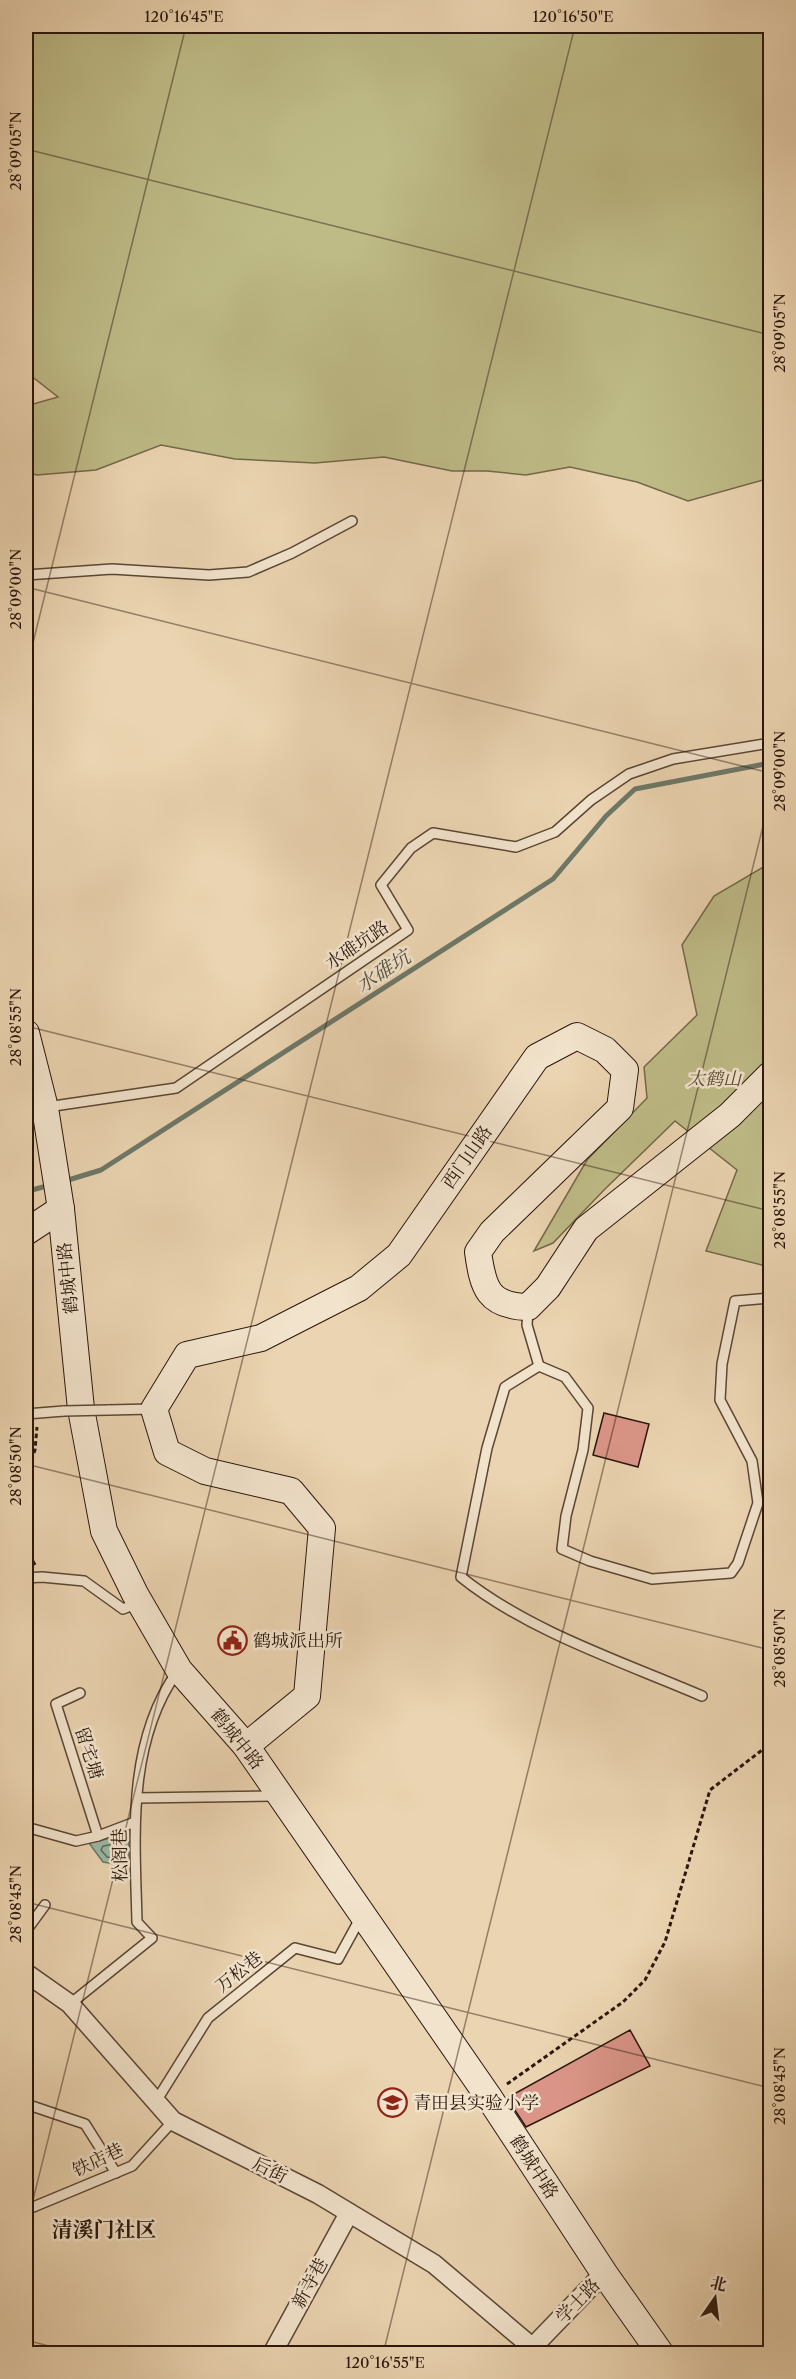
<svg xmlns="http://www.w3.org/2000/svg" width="796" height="2379" font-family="'Libre Caslon Text','Noto Serif SC',serif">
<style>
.green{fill:#bebb87;stroke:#74684a;stroke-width:1.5}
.water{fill:#99b9a6;stroke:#6d7868;stroke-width:1.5}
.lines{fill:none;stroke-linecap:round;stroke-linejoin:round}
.shore{stroke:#626859;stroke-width:1.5}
.stream{stroke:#6d7868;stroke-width:5}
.building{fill:#db9588;stroke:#2a160c;stroke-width:1.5}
.lane-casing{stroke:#5a4635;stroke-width:12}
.street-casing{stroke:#5a4635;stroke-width:21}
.secondary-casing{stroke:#2a160c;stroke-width:28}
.path{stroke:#2a160c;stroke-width:3;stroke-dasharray:4.5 3;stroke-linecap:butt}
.lane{stroke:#f2e3cc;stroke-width:9}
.street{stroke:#f2e3cc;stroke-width:18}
.secondary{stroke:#f2e3cc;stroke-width:26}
.lane-bridge-casing{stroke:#5a4635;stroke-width:12;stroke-linecap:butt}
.lane-bridge{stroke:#f2e3cc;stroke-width:9}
.ticks{fill:none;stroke:#2a160c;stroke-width:1.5;stroke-opacity:0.45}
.labels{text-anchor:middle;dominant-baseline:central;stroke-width:5;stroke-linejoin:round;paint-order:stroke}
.street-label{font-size:18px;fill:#2a160c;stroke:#f2e3cc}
.park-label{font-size:18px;font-style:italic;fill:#564831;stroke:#f2e3cc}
.poi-label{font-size:18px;fill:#2a160c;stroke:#f2e3cc;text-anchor:start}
.water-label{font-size:20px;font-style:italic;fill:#514f42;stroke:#f2e3cc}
.quarter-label{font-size:21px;font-weight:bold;fill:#2a160c;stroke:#f2e3cc}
.neatline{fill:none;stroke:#2a160c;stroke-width:2}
.ticks-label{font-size:15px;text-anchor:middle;fill:#2a160c}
</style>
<rect width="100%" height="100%" fill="#ebd4b1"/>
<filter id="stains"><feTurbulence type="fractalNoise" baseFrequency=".00333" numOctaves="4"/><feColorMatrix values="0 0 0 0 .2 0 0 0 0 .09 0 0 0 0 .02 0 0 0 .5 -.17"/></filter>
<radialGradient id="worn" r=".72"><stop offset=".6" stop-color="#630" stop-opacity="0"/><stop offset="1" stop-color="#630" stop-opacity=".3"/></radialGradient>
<g class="green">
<polygon points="26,26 770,26 770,478 688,501 637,482 570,467 526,475 487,471 452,471 384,457 315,463 235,459 161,445 96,470 37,475 26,472 26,406 58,397 26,372"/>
<polygon points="770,863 770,1267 706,1251 737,1170 675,1121 604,1190 553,1243 534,1251 587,1160 647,1098 644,1067 697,1015 682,945 714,896"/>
</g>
<polygon class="water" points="129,1834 128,1866 103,1862 89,1843"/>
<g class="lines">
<polygon class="shore" points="122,1843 124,1857 121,1860 107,1857 101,1850 103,1846"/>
<g class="stream">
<polyline points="26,1155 32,1190 50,1185"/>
<polyline points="65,1181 101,1170 553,879 606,816 635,789 770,763"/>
</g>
</g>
<g class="building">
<polygon points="604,1413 649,1424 638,1467 593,1455"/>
<polygon points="630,2030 650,2066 526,2127 507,2098"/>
</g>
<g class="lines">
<defs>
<g id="lane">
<polyline points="26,575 112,569 209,575 248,572 292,553 352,521"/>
<polyline points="47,1107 176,1088 408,930 381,885 411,848 433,833 516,847 555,832 591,800 629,774 673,759 770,743"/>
<polyline points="528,1310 527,1325 539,1366"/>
<polyline points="108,1410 152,1409"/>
<polyline points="26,1414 64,1411"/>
<polyline points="26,1578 42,1577 84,1581 123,1609 138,1603"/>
<polyline points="80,1693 56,1704 98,1836"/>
<path d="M702 1696C623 1662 528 1631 461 1577L487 1448 505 1387 539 1366 565 1377 588 1408 583 1450 566 1516 562 1549 590 1561 652 1579 731 1573 738 1563 758 1503 752 1461 720 1400 722 1364 735 1301 770 1298"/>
<polyline points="137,1798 275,1796"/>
<polyline points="26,1827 76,1841 98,1836 135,1822"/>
<polyline points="26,1931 45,1905"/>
<path d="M70 2004 152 1938 137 1922C135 1839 126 1744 177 1672"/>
<polyline points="155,2103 208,2018 295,1948 338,1959 361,1917"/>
<polyline points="26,2104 85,2124 116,2173"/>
<polyline points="26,2210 132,2166 173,2121"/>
</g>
<g id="street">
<polyline points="26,1973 70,2004 173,2121 318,2194 434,2264 532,2347"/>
<polyline points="272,2354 349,2213"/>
<polyline points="526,2354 604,2273"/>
</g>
<g id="secondary">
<polyline points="26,1033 45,1108 61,1209 81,1409 104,1531 135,1594 179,1670 246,1746 488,2096 604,2273 661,2354"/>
<polyline points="26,1232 61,1209"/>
<path d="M246 1746 307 1696 322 1528 291 1491 205 1471 167 1452 154 1409 187 1355 261 1338 359 1288 399 1255 537 1057 577 1036 605 1050 625 1070 620 1108 492 1232 478 1252C483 1288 488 1306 528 1307L548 1287 586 1229 730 1115 770 1075"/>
</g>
</defs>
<use href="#lane" class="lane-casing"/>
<use href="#street" class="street-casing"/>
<use href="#secondary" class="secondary-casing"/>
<g class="path">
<polyline points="26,1474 35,1450 37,1427"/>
<polyline points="26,1548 35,1565"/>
<polyline points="507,2084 623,2002 645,1980 665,1942 710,1790 770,1744"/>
</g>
<use href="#lane" class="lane"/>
<use href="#street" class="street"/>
<use href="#secondary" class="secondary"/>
<defs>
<polyline id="lane-bridge" points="64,1411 108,1410"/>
</defs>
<use href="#lane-bridge" class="lane-bridge-casing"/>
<use href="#lane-bridge" class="lane-bridge"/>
</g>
<path class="ticks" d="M26 149 770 335M26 587 770 773M26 671 186 26M26 1026 770 1211M26 1464 770 1650M26 1902 770 2088M26 2228 575 26M26 2340 79 2354M383 2354 770 798"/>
<defs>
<symbol id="civic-ring" viewBox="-11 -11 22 22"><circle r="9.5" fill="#f2e3cc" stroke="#8f2418" stroke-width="1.5"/><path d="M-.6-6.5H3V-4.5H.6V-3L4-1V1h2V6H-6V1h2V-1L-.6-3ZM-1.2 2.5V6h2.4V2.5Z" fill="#8f2418"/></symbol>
<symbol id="school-ring" viewBox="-11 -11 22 22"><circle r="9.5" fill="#f2e3cc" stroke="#8f2418" stroke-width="1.5"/><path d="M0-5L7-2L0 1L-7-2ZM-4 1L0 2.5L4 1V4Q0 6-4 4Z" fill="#8f2418"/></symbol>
</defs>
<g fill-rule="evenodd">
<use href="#civic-ring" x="216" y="1624" width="33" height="33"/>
<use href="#school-ring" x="376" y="2086" width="33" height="33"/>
</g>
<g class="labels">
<g class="street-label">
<text transform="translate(357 945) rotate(-34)">水碓坑路</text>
<text transform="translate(467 1157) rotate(-55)">西门山路</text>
<text transform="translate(68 1278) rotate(-96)">鹤城中路</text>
<text transform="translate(237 1739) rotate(51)">鹤城中路</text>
<text transform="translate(89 1753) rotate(72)">留宅塘</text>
<text transform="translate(120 1855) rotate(-91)">松阁巷</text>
<text transform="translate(239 1972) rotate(-38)">万松巷</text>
<text transform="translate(98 2160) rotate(-26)">铁店巷</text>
<text transform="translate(534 2167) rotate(57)">鹤城中路</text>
<text transform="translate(270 2170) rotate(27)">后街</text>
<text transform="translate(310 2283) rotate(-61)">新寺巷</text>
<text transform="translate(578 2301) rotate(-46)">学士路</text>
</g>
<g class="park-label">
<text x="714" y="1079">太鹤山</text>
</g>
<g class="poi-label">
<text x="253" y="1641">鹤城派出所</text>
<text x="413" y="2103">青田县实验小学</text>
</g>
<g class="water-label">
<text transform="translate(383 971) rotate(-33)">水碓坑</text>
</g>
<g class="quarter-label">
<text x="104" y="2229">清溪门社区</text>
</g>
</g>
<rect width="796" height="2379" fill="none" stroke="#ebd4b1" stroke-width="66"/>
<g transform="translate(715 2298) rotate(14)" stroke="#f2e3cc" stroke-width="4.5" paint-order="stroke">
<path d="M0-4.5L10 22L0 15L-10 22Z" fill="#2a160c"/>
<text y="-9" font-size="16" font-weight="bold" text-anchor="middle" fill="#2a160c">北</text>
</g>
<rect x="33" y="33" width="730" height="2313" class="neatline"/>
<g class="ticks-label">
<text x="184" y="22">120°16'45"E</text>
<text x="573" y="22">120°16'50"E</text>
<text transform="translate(16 151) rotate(-90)" y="5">28°09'05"N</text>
<text transform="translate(780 333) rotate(-90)" y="5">28°09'05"N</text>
<text transform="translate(16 589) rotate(-90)" y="5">28°09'00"N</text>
<text transform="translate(780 771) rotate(-90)" y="5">28°09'00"N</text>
<text transform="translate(16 1027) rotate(-90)" y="5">28°08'55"N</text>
<text transform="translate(780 1210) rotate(-90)" y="5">28°08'55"N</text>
<text transform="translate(16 1466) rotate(-90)" y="5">28°08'50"N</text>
<text transform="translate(780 1648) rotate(-90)" y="5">28°08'50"N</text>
<text transform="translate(16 1904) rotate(-90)" y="5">28°08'45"N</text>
<text transform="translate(780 2086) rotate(-90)" y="5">28°08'45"N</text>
<text x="385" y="2368">120°16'55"E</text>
</g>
<rect width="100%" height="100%" filter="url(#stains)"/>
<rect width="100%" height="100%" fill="url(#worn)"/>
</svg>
